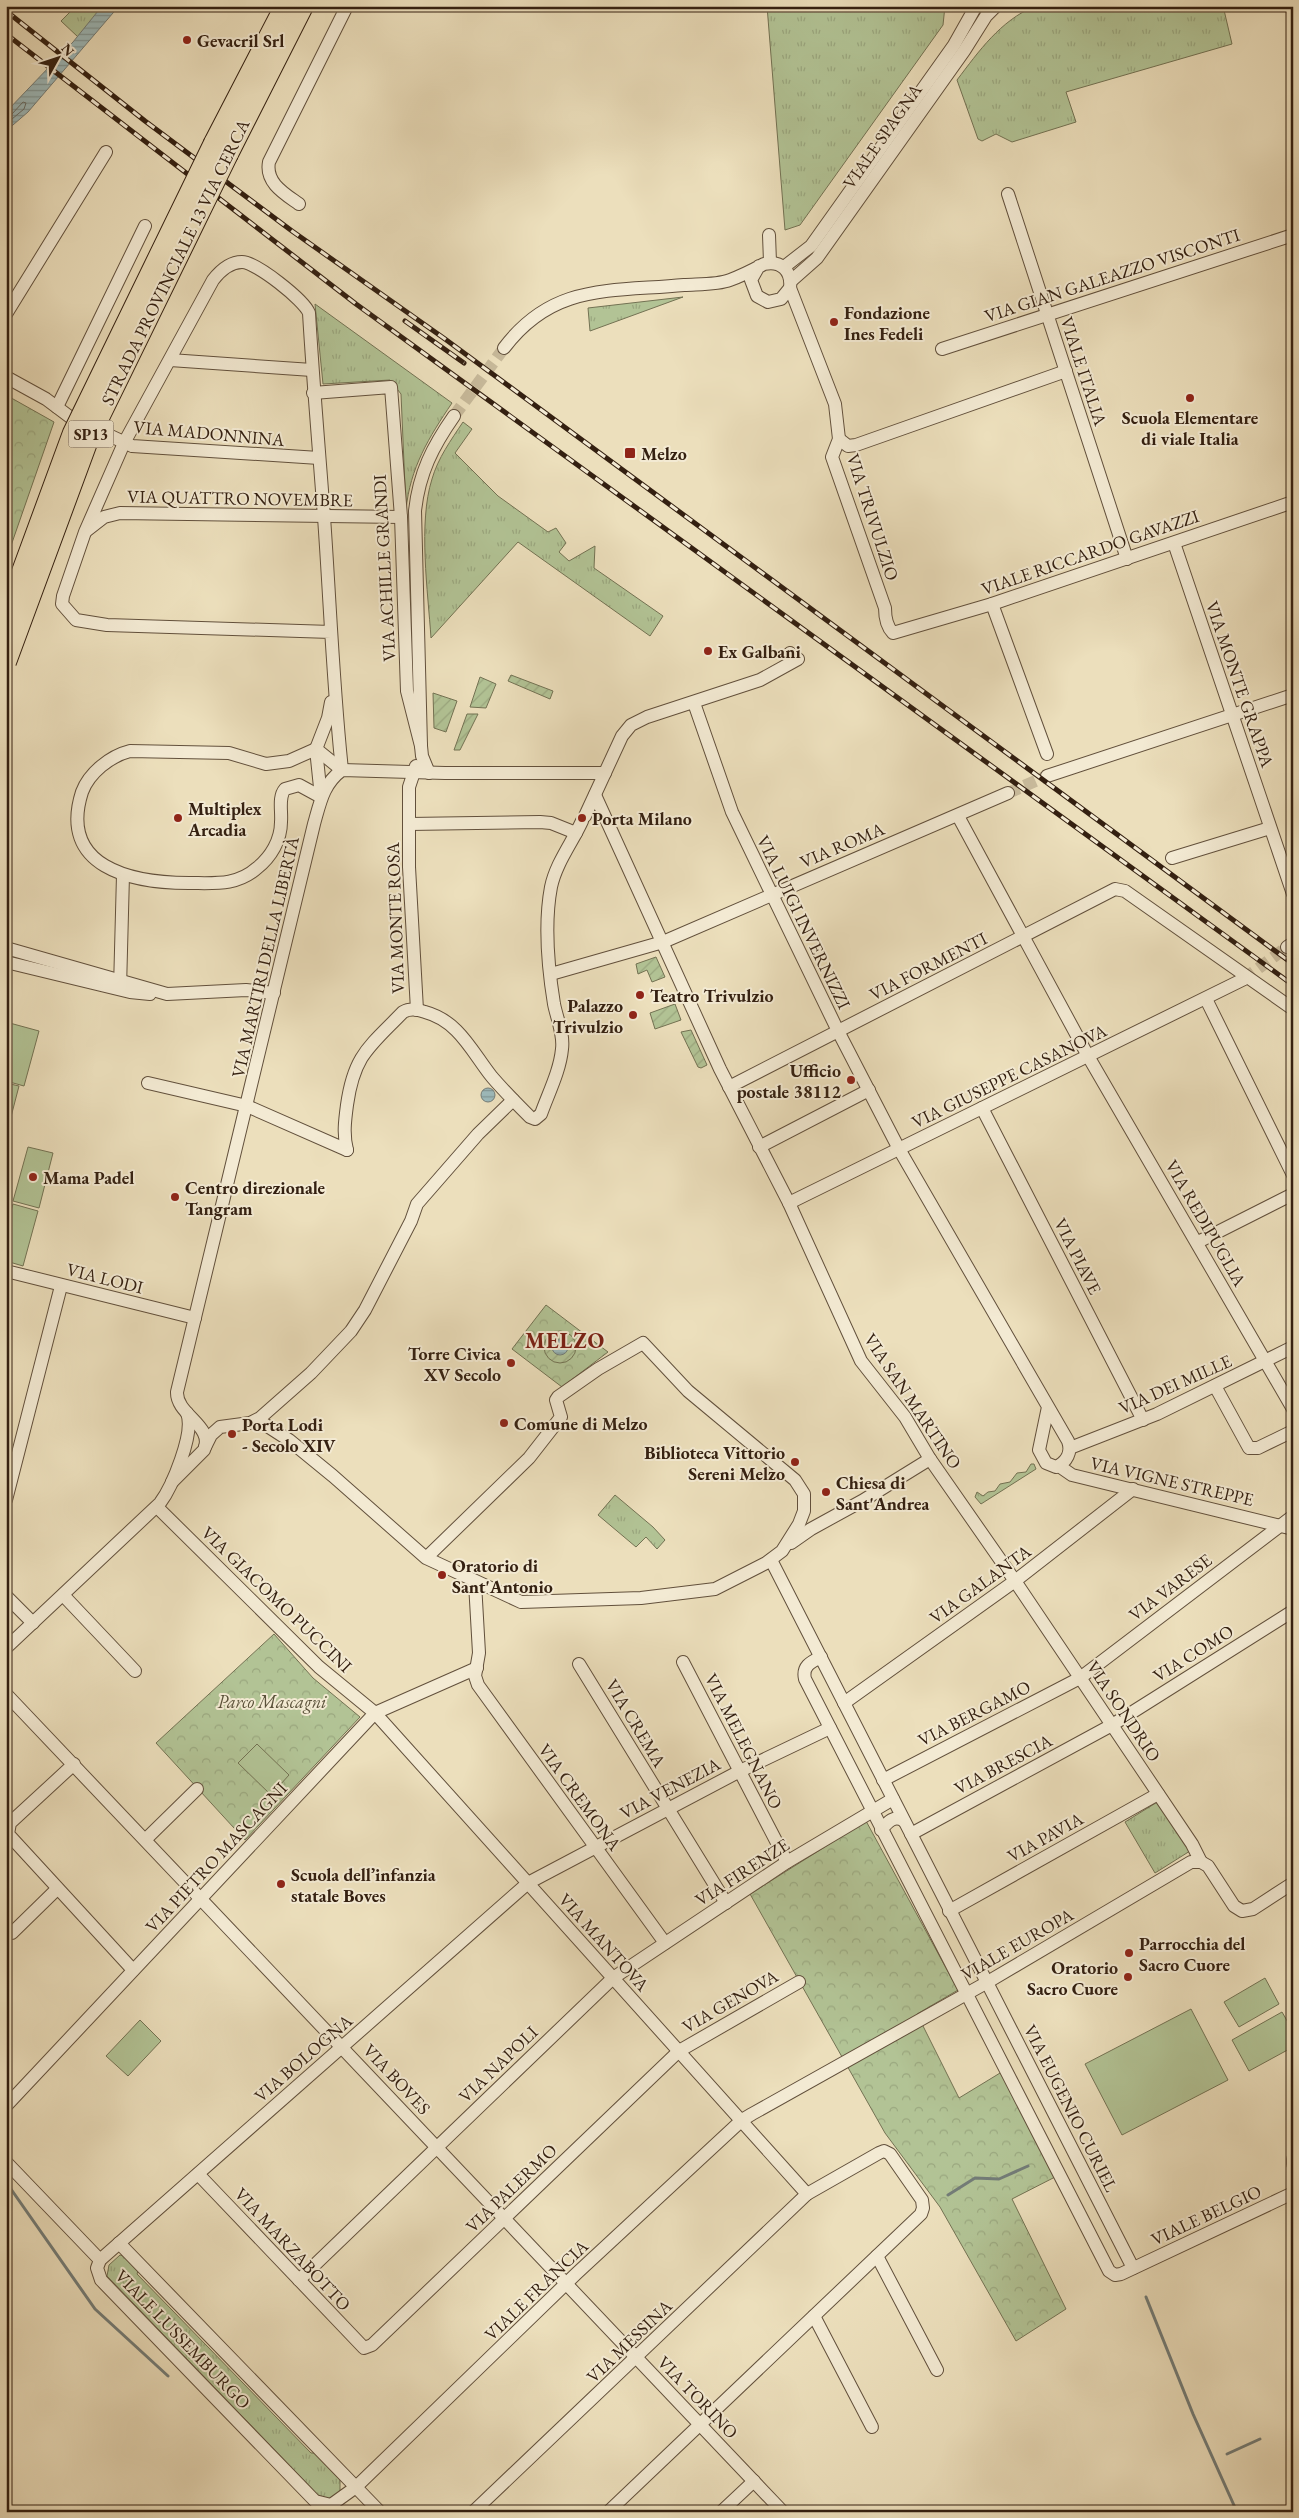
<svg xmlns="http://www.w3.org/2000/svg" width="1299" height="2518" font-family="'EB Garamond',serif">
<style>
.grass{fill:url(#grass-tufts);stroke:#737253}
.park{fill:url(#park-crowns);stroke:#737253}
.garden{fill:url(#garden-furrows);stroke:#737253}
.pitch{fill:#b2c395;stroke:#737253}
.water{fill:url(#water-rules);stroke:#737c77}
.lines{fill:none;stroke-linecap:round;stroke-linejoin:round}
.shore{stroke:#686d66;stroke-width:1}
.stream{stroke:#737c77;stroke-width:3}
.minor-tunnel{stroke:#c7b99a;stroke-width:12;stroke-dasharray:12 6;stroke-linecap:butt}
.minor-casing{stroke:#62503c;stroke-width:14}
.primary-casing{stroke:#342011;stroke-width:22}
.minor{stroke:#f3ead3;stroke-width:12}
.primary{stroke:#ecdfbc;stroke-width:20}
.rail-casing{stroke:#342011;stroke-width:5}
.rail{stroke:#f3ead3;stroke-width:3;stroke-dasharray:9;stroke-linecap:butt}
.primary-bridge-casing{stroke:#342011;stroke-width:22;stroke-linecap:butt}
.primary-bridge{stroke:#ecdfbc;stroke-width:20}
.poi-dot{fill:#8f2418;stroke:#f3ead3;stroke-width:2}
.labels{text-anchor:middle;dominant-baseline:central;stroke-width:4;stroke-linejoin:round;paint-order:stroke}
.shield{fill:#f3ead3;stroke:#6d5d4b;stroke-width:1}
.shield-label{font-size:16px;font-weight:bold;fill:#342011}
.poi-label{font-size:18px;font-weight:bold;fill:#342011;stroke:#f3ead3;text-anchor:start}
.street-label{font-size:18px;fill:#342011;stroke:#f3ead3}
.park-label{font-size:18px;font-style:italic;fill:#5a5139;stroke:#f3ead3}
.district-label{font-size:22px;font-weight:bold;letter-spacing:1px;fill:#7a1f14;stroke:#f3ead3}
</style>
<defs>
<pattern id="grass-tufts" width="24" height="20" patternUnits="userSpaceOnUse" patternTransform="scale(1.25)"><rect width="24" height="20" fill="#b2c395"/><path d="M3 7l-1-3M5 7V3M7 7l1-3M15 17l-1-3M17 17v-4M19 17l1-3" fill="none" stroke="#9aa77f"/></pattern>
<pattern id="park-crowns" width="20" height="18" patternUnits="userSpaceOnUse" patternTransform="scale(1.25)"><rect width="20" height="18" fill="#b2c395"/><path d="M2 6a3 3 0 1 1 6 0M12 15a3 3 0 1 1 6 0" fill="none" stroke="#9aa77f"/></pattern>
<pattern id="garden-furrows" width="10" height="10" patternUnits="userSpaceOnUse" patternTransform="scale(1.25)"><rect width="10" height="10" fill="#b2c395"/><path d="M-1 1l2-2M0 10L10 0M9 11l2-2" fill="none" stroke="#9aa77f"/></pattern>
<pattern id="water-rules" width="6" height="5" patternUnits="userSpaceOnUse" patternTransform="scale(1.25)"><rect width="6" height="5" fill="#9dbabb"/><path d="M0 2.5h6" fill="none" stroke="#819797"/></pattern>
</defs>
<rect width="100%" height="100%" fill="#ecdfbc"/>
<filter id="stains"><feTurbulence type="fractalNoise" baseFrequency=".004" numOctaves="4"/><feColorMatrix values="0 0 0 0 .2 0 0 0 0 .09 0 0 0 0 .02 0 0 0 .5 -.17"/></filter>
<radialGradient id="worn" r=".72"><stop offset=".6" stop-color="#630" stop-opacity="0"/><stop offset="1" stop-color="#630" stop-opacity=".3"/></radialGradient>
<g class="grass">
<polygon points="76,6 103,6 78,37 61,21"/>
<polygon points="767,6 945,6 943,25 800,225 785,230"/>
<path d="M1035 6H1235L1224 10 1232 44 1066 92 1076 122 1012 142 996 134 982 141 978 139 957 80C979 51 1000 21 1035 6Z"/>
<polygon points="683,297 590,331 588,308"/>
<path d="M315 304 452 403C429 437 410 468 406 510L401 394 390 380 323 384Z"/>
<path d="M463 422 472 429 455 453 498 496 548 532 556 528 566 543 559 552 569 561 595 546 594 568 663 616 650 636 518 542 431 638C428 592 418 523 432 479 438 458 451 440 463 422Z"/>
<polygon points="1031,1464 1034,1464 1036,1469 981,1504 975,1497 977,1492 983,1496 988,1492 995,1491 1000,1484 1010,1482 1017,1473 1026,1472"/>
<polygon points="615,1495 653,1527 665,1540 657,1549 646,1537 636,1547 598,1515"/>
<polygon points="1159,1801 1190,1851 1155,1873 1125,1822"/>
<polygon points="120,2255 127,2257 139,2268 137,2274 311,2453 315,2453 340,2480 340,2492 328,2499 319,2496 107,2276 109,2265"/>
</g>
<g class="park">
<polygon points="6,395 54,422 6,560"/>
<polygon points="546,1305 608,1352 562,1387 512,1349"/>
<polygon points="274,1634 313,1678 360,1717 245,1840 156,1743"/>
<polygon points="866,1821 958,1990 917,2014 959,2098 1005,2070 1059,2175 1012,2199 1066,2309 1016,2341 940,2207 885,2133 750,1894"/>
</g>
<g class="garden">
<polygon points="511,675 553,691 550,699 508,681"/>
<polygon points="480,677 496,684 486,708 470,707"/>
<polygon points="433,693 457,701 446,732 434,728"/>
<polygon points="467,714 478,714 460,750 454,750"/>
<polygon points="656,957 665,977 652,982 647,970 638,974 636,964"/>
<polygon points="675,1004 681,1020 655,1029 650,1013"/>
<polygon points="691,1030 707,1065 701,1068 698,1067 681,1032"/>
<circle cx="560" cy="1347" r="16"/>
</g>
<g class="pitch">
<polygon points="6,1022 39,1031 24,1086 6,1081"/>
<polygon points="6,1083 19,1086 6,1136"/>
<polygon points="28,1147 53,1153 39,1208 13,1201"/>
<polygon points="13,1204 38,1211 23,1266 6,1261 6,1228"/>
<polygon points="257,1744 289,1775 271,1795 238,1763"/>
<polygon points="1265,1978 1279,2004 1239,2027 1224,2002"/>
<polygon points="1191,2009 1228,2080 1122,2135 1085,2064"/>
<polygon points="1282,2012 1293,2031 1293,2047 1249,2071 1232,2040"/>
<polygon points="140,2020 161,2041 128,2076 106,2056"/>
</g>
<g class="water">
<polygon points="102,6 119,6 28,112 6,131 6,112 73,42"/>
<circle cx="488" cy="1095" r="7"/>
<circle cx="560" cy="1347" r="8"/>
</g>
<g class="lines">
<polyline class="shore" points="6,115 12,114 23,102 26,103 24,109 6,124"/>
<g class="stream">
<polyline points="6,2182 95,2309 168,2376"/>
<polyline points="948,2195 975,2178 999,2179 1028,2166"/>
<polyline points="1146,2297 1193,2414 1237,2512"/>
<polyline points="1227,2454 1260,2439"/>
</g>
<g class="minor-tunnel">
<polyline points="454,416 504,348"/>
<polyline points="1008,793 1047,776"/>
<polyline points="1244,979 1287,947"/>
</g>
<defs>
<g id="minor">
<polyline points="1291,6 1293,10"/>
<polyline points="1008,194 1127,559"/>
<path d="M299 204C285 194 265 183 269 162L347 6"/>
<polyline points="769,235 770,262"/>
<polyline points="784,267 811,246 954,45 976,6"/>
<polyline points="791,281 817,258 964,51 986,16 996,6"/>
<path d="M790 288 835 404 839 439 832 457 885 608C885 617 887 627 893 633L992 604 1293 502"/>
<polyline points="6,314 106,152"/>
<path d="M504 348C553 283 610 292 684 285 698 284 717 285 730 280 741 276 753 270 764 264 781 260 792 271 790 288L781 299 768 302 757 296 751 280 759 266"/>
<polyline points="942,349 1293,235"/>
<polyline points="170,360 312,370"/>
<polyline points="6,377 46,399 70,417 132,446 319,458"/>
<polyline points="313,393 391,387 401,517 407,691 421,746"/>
<polyline points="57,407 145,226"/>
<polyline points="839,439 848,446 856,445 1066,371"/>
<polyline points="86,531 104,517 120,513 401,517"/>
<polyline points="1174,543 1293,894"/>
<polyline points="992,604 1047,754"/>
<path d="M331 632 107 625 76 620 62 604 63 596 85 532 124 443 213 280C220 271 229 262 242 262 256 262 304 300 309 313 313 381 319 449 324 517 330 601 333 686 342 770"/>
<path d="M694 703 732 812 838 1031 899 1149 1068 1441C1072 1452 1067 1462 1056 1467L1046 1463 1039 1450 1048 1407"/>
<path d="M316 749 289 761 266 764 229 753 130 751C110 756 89 773 82 792 58 867 131 883 189 883 214 883 237 886 257 868 271 857 281 840 281 822 282 811 278 797 285 789L299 785 321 797"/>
<polyline points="316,749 342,770"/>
<polyline points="416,766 409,787 409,867 417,1010"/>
<path d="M429 773 422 756 421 746 415 511C419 473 433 446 454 416"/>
<polyline points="1047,776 1293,695"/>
<polyline points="595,795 720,1069 789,1203 861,1361 905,1417 930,1459 1015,1581 1192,1844 1201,1862"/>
<polyline points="321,797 316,749 328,718 331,702"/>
<polyline points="585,816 622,736 631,725 647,717 760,680 798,659 790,653"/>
<polyline points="958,816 1088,1056 1293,1409"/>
<polyline points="409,824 540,822 551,823 576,833"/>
<polyline points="1172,858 1270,828"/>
<polyline points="1287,947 1293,943"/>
<polyline points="6,948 167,994 246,990 274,993"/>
<polyline points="6,962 130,992 150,994"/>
<polyline points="551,974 663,942 1008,793"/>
<polyline points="120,988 123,875"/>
<polyline points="1207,1001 1293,1175"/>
<polyline points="148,1083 247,1106 347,1150"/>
<polyline points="729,1087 1115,889 1125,891 1293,1009"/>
<polyline points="982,1108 1143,1420"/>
<polyline points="759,1147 869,1090"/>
<path d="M347 1150C343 1135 345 1120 347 1105 354 1055 369 1047 403 1012 410 1008 417 1009 425 1012 459 1021 472 1052 492 1077 504 1091 517 1104 530 1117L535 1119 541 1114C548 1094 560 1071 562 1049 564 1034 557 1019 554 1004 548 967 544 924 551 887 556 863 572 843 582 821"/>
<polyline points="789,1203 1244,979"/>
<polyline points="1198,1242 1293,1194"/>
<polyline points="6,1271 195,1318"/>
<polyline points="1215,1386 1249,1448 1258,1448 1293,1431"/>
<polyline points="258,1420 289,1440 333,1476 426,1558 521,1602 641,1598 715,1589 766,1563 782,1551 799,1524 804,1511 804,1494 795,1480 688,1391 643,1343 598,1369 558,1397 556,1400 561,1417 529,1458 426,1558"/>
<polyline points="205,1447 211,1435 220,1427 250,1423 260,1418 311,1373 351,1331 365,1310 411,1221 417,1204 478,1134 513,1100"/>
<polyline points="1070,1448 1157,1414 1293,1347"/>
<polyline points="1059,1466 1072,1475 1293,1529"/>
<path d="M172 1482 204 1450C215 1426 176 1415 177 1392L314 824C320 803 323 784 342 770L445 773H605"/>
<polyline points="6,1500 61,1286"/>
<polyline points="157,1507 319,1667 375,1713 807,2194"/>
<polyline points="791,1543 811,1529 862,1501 930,1459"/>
<polyline points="771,1560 1133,2268"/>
<polyline points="475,1583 479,1653 475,1676 478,1685 665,1943"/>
<polyline points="63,1595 135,1671"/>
<polyline points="6,1596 33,1623"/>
<path d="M6 1648 160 1503C172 1487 195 1433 187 1413"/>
<path d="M821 1657C811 1662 802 1666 805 1679L1109 2271 1115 2275 1121 2274 1293 2193"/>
<polyline points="683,1662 787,1862"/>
<polyline points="579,1664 726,1903"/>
<polyline points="6,1694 783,2512"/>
<polyline points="844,1703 1015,1581 1133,1489"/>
<polyline points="830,1728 740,1771 528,1883 100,2260 97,2268 101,2280 315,2501 331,2505 356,2487 577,2273 742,2120 752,2114 986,1983 1191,1862 1201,1862 1208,1866 1234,1906 1242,1911 1253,1909 1293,1883"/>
<polyline points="74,1764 10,1823 8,1834 133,1970"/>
<polyline points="883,1780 1080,1678 1293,1516"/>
<path d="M881 1830C887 1823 894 1814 904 1821"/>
<polyline points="911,1834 1112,1725 1293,1611"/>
<polyline points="146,1839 197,1789"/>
<polyline points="949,1911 1158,1794"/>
<polyline points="12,1933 57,1889"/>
<polyline points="6,2106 375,1713 477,1668"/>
<polyline points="1293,2159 1293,2164"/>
<polyline points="6,2162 100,2260"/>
<polyline points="198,2174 364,2348 372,2345 679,2051 799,1982"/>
<polyline points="119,2243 380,2512"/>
<polyline points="877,2256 937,2370"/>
<polyline points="299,2280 613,1978 787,1862 893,1799"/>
<polyline points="814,2316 872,2427"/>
<polyline points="473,2512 807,2194 879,2153 884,2151 890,2154 922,2200 923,2208 921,2214 608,2512"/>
<polyline points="721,2512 754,2481"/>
</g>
<g id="primary">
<polyline points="214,143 285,6"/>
<polyline points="228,154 303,6"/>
</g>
</defs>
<use href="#minor" class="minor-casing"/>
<use href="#primary" class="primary-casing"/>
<use href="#minor" class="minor"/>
<use href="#primary" class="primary"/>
<defs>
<g id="rail">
<polyline points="6,11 145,121 292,231 445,339 1293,964"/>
<polyline points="6,34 356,304 1293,985"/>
<polyline points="405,321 464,363"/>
</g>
</defs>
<use href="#rail" class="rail-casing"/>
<use href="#rail" class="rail"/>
<defs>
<g id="primary-bridge">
<polyline points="6,615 73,433 214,143"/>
<polyline points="6,662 88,440 228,154"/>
</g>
</defs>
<use href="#primary-bridge" class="primary-bridge-casing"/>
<use href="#primary-bridge" class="primary-bridge"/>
</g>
<g class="poi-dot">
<circle cx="187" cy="40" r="5"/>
<circle cx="834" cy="322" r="5"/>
<circle cx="1190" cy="398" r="5"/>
<rect x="624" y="447" width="12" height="12" rx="2.5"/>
<circle cx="708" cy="651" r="5"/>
<circle cx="178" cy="818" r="5"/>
<circle cx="582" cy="818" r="5"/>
<circle cx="640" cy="995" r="5"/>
<circle cx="633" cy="1015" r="5"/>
<circle cx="851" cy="1080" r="5"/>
<circle cx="33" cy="1177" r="5"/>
<circle cx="175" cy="1197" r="5"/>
<circle cx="511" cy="1363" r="5"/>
<circle cx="504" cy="1423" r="5"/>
<circle cx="232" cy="1434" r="5"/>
<circle cx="795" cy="1462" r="5"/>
<circle cx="826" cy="1492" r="5"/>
<circle cx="442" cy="1575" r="5"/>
<circle cx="281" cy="1884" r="5"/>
<circle cx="1129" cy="1953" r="5"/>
<circle cx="1128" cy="1977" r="5"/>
</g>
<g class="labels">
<rect class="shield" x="68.5" y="420.5" width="45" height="27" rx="4"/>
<g class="shield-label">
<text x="91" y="434">SP13</text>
</g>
<g class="poi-label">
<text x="197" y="40">Gevacril Srl</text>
<text x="844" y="312">Fondazione<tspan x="844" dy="21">Ines Fedeli</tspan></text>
<text x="1190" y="417" text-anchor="middle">Scuola Elementare<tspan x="1190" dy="21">di viale Italia</tspan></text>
<text x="641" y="453">Melzo</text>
<text x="718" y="651">Ex Galbani</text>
<text x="188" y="808">Multiplex<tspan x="188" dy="21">Arcadia</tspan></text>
<text x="592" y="818">Porta Milano</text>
<text x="650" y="995">Teatro Trivulzio</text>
<text x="623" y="1005" text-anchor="end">Palazzo<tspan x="623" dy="21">Trivulzio</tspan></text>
<text x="841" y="1070" text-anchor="end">Ufficio<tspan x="841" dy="21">postale 38112</tspan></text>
<text x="43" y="1177">Mama Padel</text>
<text x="185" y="1187">Centro direzionale<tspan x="185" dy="21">Tangram</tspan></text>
<text x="501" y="1353" text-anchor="end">Torre Civica<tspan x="501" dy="21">XV Secolo</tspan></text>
<text x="514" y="1423">Comune di Melzo</text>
<text x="242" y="1424">Porta Lodi<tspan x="242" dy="21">- Secolo XIV</tspan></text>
<text x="785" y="1452" text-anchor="end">Biblioteca Vittorio<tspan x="785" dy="21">Sereni Melzo</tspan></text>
<text x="836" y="1482">Chiesa di<tspan x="836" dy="21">Sant'Andrea</tspan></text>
<text x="452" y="1565">Oratorio di<tspan x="452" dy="21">Sant'Antonio</tspan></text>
<text x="291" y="1874">Scuola dell’infanzia<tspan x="291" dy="21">statale Boves</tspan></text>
<text x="1139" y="1943">Parrocchia del<tspan x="1139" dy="21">Sacro Cuore</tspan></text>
<text x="1118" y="1967" text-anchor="end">Oratorio<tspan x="1118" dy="21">Sacro Cuore</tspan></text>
</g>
<g class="street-label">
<text transform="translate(882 136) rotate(-55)">VIALE SPAGNA</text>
<text transform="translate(175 262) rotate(-64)">STRADA PROVINCIALE 13 VIA CERCA</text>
<text transform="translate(1112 275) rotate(-18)">VIA GIAN GALEAZZO VISCONTI</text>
<text transform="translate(1084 371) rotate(72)">VIALE ITALIA</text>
<text transform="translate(209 433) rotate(5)">VIA MADONNINA</text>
<text transform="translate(240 498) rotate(1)">VIA QUATTRO NOVEMBRE</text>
<text transform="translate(873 517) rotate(72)">VIA TRIVULZIO</text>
<text transform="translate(1090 552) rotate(-19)">VIALE RICCARDO GAVAZZI</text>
<text transform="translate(384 568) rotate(-93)">VIA ACHILLE GRANDI</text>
<text transform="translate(1240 684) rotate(71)">VIA MONTE GRAPPA</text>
<text transform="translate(842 845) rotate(-23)">VIA ROMA</text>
<text transform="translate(395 918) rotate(-92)">VIA MONTE ROSA</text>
<text transform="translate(804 922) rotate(64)">VIA LUIGI INVERNIZZI</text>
<text transform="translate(265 957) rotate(-77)">VIA MARTIRI DELLA LIBERTÀ</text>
<text transform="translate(928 966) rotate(-27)">VIA FORMENTI</text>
<text transform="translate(1009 1076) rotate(-26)">VIA GIUSEPPE CASANOVA</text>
<text transform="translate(1206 1223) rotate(60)">VIA REDIPUGLIA</text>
<text transform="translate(1078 1256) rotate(63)">VIA PIAVE</text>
<text transform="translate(105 1278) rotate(14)">VIA LODI</text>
<text transform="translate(1175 1384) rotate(-24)">VIA DEI MILLE</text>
<text transform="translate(913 1401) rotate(56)">VIA SAN MARTINO</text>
<text transform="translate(1172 1481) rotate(13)">VIA VIGNE STREPPE</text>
<text transform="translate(980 1584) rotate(-36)">VIA GALANTA</text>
<text transform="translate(1170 1587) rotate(-37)">VIA VARESE</text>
<text transform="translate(277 1599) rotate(44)">VIA GIACOMO PUCCINI</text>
<text transform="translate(1193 1653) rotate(-32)">VIA COMO</text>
<text transform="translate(1124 1711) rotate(56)">VIA SONDRIO</text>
<text transform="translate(974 1713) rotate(-27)">VIA BERGAMO</text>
<text transform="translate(636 1723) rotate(59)">VIA CREMA</text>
<text transform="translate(744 1741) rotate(63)">VIA MELEGNANO</text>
<text transform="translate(1003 1764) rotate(-28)">VIA BRESCIA</text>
<text transform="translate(670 1788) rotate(-28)">VIA VENEZIA</text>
<text transform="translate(580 1797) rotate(54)">VIA CREMONA</text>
<text transform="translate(1045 1837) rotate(-29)">VIA PAVIA</text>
<text transform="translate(216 1857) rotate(-47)">VIA PIETRO MASCAGNI</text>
<text transform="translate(742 1872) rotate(-33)">VIA FIRENZE</text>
<text transform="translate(604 1942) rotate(48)">VIA MANTOVA</text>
<text transform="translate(1017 1944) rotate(-30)">VIALE EUROPA</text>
<text transform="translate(730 2001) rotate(-30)">VIA GENOVA</text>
<text transform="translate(303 2058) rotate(-41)">VIA BOLOGNA</text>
<text transform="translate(498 2064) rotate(-44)">VIA NAPOLI</text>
<text transform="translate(397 2079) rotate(47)">VIA BOVES</text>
<text transform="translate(1071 2108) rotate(63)">VIA EUGENIO CURIEL</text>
<text transform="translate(511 2188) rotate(-44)">VIA PALERMO</text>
<text transform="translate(1206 2215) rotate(-25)">VIALE BELGIO</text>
<text transform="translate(293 2249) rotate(47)">VIA MARZABOTTO</text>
<text transform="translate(536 2290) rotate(-44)">VIALE FRANCIA</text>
<text transform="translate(183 2339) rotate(46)">VIALE LUSSEMBURGO</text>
<text transform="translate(629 2341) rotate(-44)">VIA MESSINA</text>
<text transform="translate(698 2397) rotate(46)">VIA TORINO</text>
</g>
<g class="park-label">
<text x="272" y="1701">Parco Mascagni</text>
</g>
<g class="district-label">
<text x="565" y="1340">MELZO</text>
</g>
</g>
<rect width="1299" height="2518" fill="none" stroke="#ecdfbc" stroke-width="25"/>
<rect x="8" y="8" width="1284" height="2503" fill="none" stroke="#342011" stroke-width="2.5"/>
<rect x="12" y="12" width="1274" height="2493" fill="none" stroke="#342011"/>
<g transform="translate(58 58) rotate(50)" stroke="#f3ead3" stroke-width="4" paint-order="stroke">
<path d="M0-4L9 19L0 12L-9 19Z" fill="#342011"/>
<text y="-8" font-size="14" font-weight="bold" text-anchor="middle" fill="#342011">N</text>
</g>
<rect width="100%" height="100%" filter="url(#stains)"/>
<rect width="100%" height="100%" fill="url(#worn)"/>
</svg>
